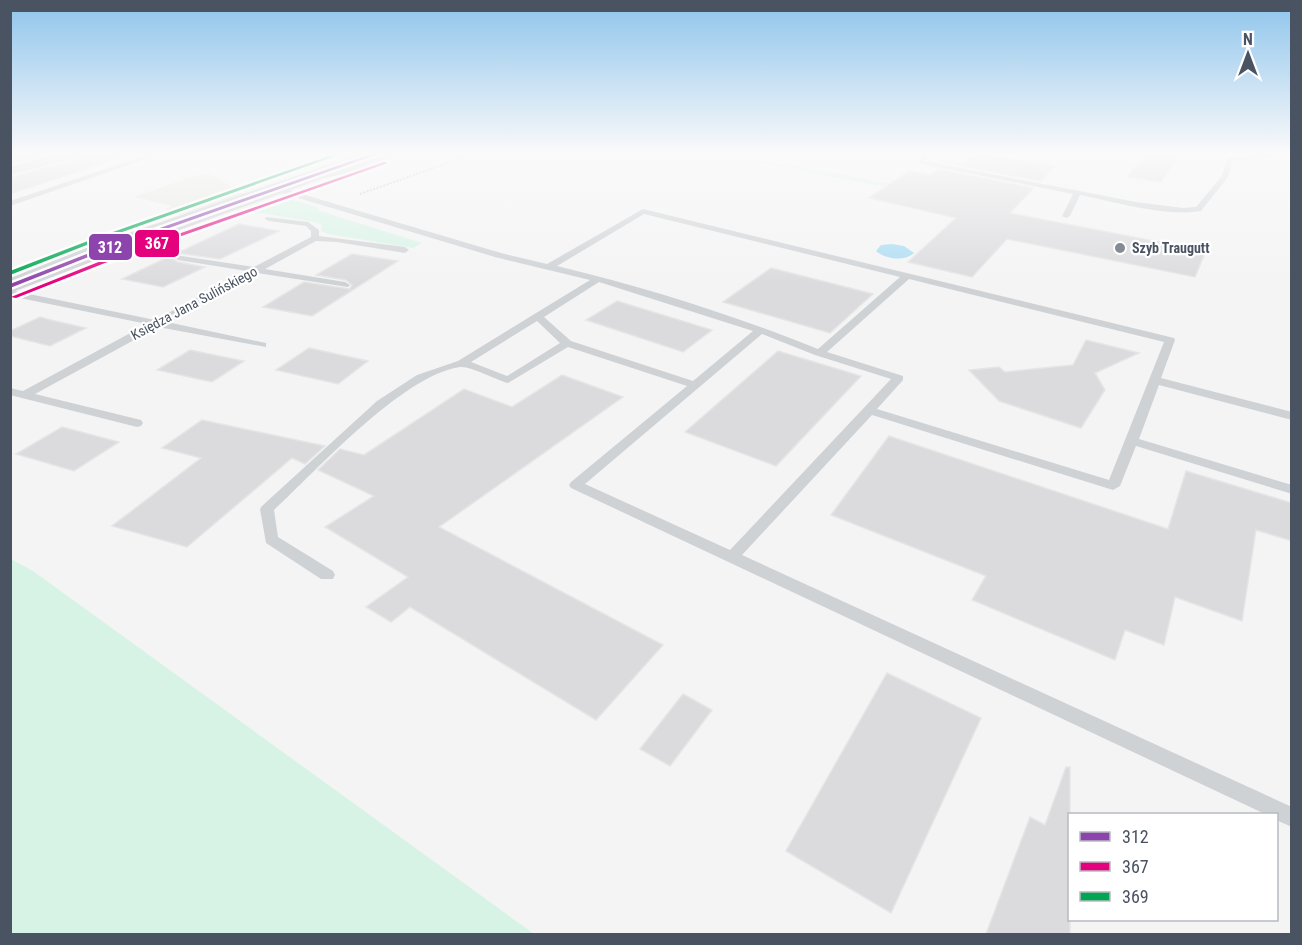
<svg xmlns="http://www.w3.org/2000/svg" width="1302" height="945" font-family="'Roboto Condensed',sans-serif">
<style>
.commercial{fill:#e8e8e3}
.green{fill:#d7f3e6}
.water{fill:#aadcf3}
.building{fill:#dbdbde;stroke:#e5e5e6;stroke-width:1.5}
.lines{fill:none;stroke-linecap:round;stroke-linejoin:round}
.path{stroke:#bcc9c6;stroke-width:2;stroke-dasharray:2 1.5;stroke-linecap:butt}
.lane{fill:#cfd2d5;fill-rule:evenodd}
.street{fill:#cfd2d5;fill-rule:evenodd}
.secondary{fill:#d1d3d7;fill-rule:evenodd}
.bus-1-casing{stroke:#fff;stroke-width:5}
.bus-2-casing{stroke:#fff;stroke-width:5}
.bus-3-casing{stroke:#fff;stroke-width:5}
.bus-1{fill:#8e44ad;fill-rule:evenodd}
.bus-2{fill:#e5007d;fill-rule:evenodd}
.bus-3{fill:#00a651;fill-rule:evenodd}
.poi-dot{fill:#858b95;stroke:#fff;stroke-width:2}
.labels{text-anchor:middle;dominant-baseline:central;stroke-width:4.5;stroke-linejoin:round;paint-order:stroke}
.far-poi-label{font-size:14px;font-weight:bold;fill:#495362;stroke:#fff;text-anchor:start}
.far-street-label{font-size:14px;fill:#495362;stroke:#fff}
.line-badge{stroke:#fff;stroke-width:2}
.badge-label{font-size:16px;text-anchor:middle;font-weight:bold;fill:#fff}
</style>
<rect width="100%" height="100%" fill="#f4f4f4"/>
<polygon class="commercial" points="200,174 212,175 244,194 181,215 165,209 172,206 134,197"/>
<g class="green">
<path d="M658 152H710L814 169 939 193C882 189 827 175 772 165 734 159 696 161 658 152Z"/>
<polygon points="278,198 290,199 319,208 317,210 422,243 413,248 329,234 321,231 322,225 315,222 254,212 243,216 226,215 265,200"/>
<polygon points="11,559 33,571 534,934 11,934"/>
</g>
<path class="water" d="M892 244 904 246 914 253C904 262 885 259 876 251L881 245Z"/>
<g class="building">
<polygon points="10,152 54,152 10,165"/>
<polygon points="88,152 121,152 122,157 10,194 10,177 85,157"/>
<polygon points="1147,152 1181,152 1161,182 1127,177"/>
<polygon points="978,153 1055,166 1041,181 946,163 949,161 965,163"/>
<polygon points="938,169 1034,188 1010,213 1206,251 1195,277 1007,239 972,277 908,262 956,218 869,198 909,171 930,175"/>
<polygon points="239,224 279,231 220,259 177,253"/>
<polygon points="352,254 398,261 312,316 263,307 304,282 350,289 352,285 346,280 316,275"/>
<polygon points="172,255 173,259 178,262 205,267 163,287 122,279"/>
<polygon points="771,268 873,294 830,333 723,302"/>
<polygon points="617,301 712,330 683,352 586,320"/>
<polygon points="40,317 51,320 86,328 50,346 10,336 10,331"/>
<polygon points="1086,340 1139,353 1095,373 1105,390 1081,428 999,401 969,370 999,367 1005,372 1073,365"/>
<polygon points="309,348 368,361 338,384 276,370"/>
<polygon points="190,350 244,361 212,382 157,370"/>
<polygon points="778,351 861,376 776,466 685,432"/>
<polygon points="562,375 623,397 439,527 663,645 596,720 410,607 391,622 366,607 408,577 325,527 374,496 318,470 340,449 364,455 464,389 512,407"/>
<polygon points="202,420 325,446 305,464 292,458 187,547 112,526 201,458 162,448"/>
<polygon points="62,427 119,442 74,471 16,454"/>
<polygon points="889,436 1168,529 1186,471 1292,503 1292,541 1256,530 1242,621 1175,597 1164,645 1125,630 1115,660 972,600 986,576 831,515"/>
<polygon points="887,673 981,718 891,913 786,851"/>
<polygon points="683,694 712,710 670,766 640,749"/>
<polygon points="1066,767 1070,767 1070,934 986,934 1030,817 1045,825"/>
</g>
<g class="lines">
<g class="path">
<polyline points="413,153 435,158"/>
<polyline points="360,194 465,157 443,152"/>
</g>
<g class="lane">
<polygon points="156,152 166,152 10,206 10,201"/>
<polygon points="394,152 400,152 397,156 346,174 317,179 313,177 343,171"/>
<path d="M924 152H931L924 161 1136 202 1183 208 1196 207 1221 177 1228 158 1277 152 1271 158 1233 161 1228 177 1201 211C1165 217 1116 202 1080 195L1070 216 1066 218 1062 216 1073 194 918 163Z"/>
<path d="M278 187 501 253 547 264 643 209 1174 338 1175 340 1161 378 1292 412V420L1159 385 1139 439 1292 485V494L1136 446 1120 486 1113 490 872 415 742 555 1292 807V827L1276 820V814H1265L571 488 569 485 571 482 687 386 568 347 508 383C496 380 471 366 460 367 403 375 317 470 274 510L278 537 333 571 335 575 333 579H321L266 543 260 509 262 506 377 401 417 375 458 361 590 280 495 257 275 191V187ZM644 214 900 277 818 349C733 315 645 287 557 266ZM909 279 1164 342 1109 480 877 409 903 380V376L827 352ZM599 282 753 331 693 381 571 341 544 317ZM537 321 560 343 507 376 471 362ZM762 334 815 355 891 379 730 550 585 484Z"/>
<polygon points="266,217 308,222 319,230 319,236 405,247 409,250 405,253 337,242 316,241 265,269 345,282 350,285 348,287 257,273 167,322 266,343 266,347 158,327 35,394 141,420 143,423 141,426 137,427 10,395 10,388 23,391 147,324 10,296 10,290 155,320 247,271 178,260 174,257 175,255 254,267 311,237 311,231 306,226 269,221 265,219"/>
</g>
<polygon class="street" points="63,152 86,152 84,155 10,175 10,167"/>
<polygon class="secondary" points="366,152 390,152 388,155 107,256 10,293 10,278 91,246"/>
<defs>
<polygon id="bus-1" points="377,152 384,152 101,252 10,288 10,284 97,250"/>
<polygon id="bus-2" points="384,162 388,163 105,263 16,298 11,297 101,261"/>
<polygon id="bus-3" points="340,152 347,152 97,241 10,275 10,271 93,239"/>
</defs>
<use href="#bus-1" class="bus-1-casing"/>
<use href="#bus-2" class="bus-2-casing"/>
<use href="#bus-3" class="bus-3-casing"/>
<use href="#bus-1" class="bus-1"/>
<use href="#bus-2" class="bus-2"/>
<use href="#bus-3" class="bus-3"/>
</g>
<linearGradient id="sky" x2="0" y2="1"><stop stop-color="#8fc4ec"/><stop offset="0.54" stop-color="#fafafa"/><stop offset="1" stop-color="#fafafa" stop-opacity="0"/></linearGradient>
<rect width="1302" height="284" fill="url(#sky)"/>
<circle class="poi-dot" cx="1120" cy="248" r="6"/>
<g class="labels">
<g class="far-poi-label">
<text x="1132" y="248">Szyb Traugutt</text>
</g>
<g class="far-street-label">
<text transform="translate(194 303) rotate(-28)">Księdza Jana Sulińskiego</text>
</g>
</g>
<g class="line-badge">
<rect x="134" y="229" width="46" height="29" rx="6" fill="#e5007d"/>
<rect x="88" y="233" width="45" height="28" rx="6" fill="#8e44ad"/>
</g>
<g class="badge-label">
<text x="157" y="249">367</text>
<text x="110" y="253">312</text>
</g>
<rect width="1302" height="945" fill="none" stroke="#495362" stroke-width="24"/>
<rect x="1068" y="813" width="210" height="108" fill="#ffffff" stroke="#b6bac0" stroke-width="1.5"/>
<rect x="1080" y="832" width="30" height="9" fill="#8e44ad" stroke="#b6bac0" stroke-width="1.5"/>
<text x="1122" y="843" font-size="18" fill="#495362">312</text>
<rect x="1080" y="862" width="30" height="9" fill="#e5007d" stroke="#b6bac0" stroke-width="1.5"/>
<text x="1122" y="873" font-size="18" fill="#495362">367</text>
<rect x="1080" y="892" width="30" height="9" fill="#00a651" stroke="#b6bac0" stroke-width="1.5"/>
<text x="1122" y="903" font-size="18" fill="#495362">369</text>
<g transform="translate(1248 54)" stroke="#ffffff" stroke-width="4.5" paint-order="stroke">
<path d="M0-4.5L10 22L0 15L-10 22Z" fill="#495362"/>
<text y="-9" font-size="16" font-weight="bold" text-anchor="middle" fill="#495362">N</text>
</g>
</svg>
